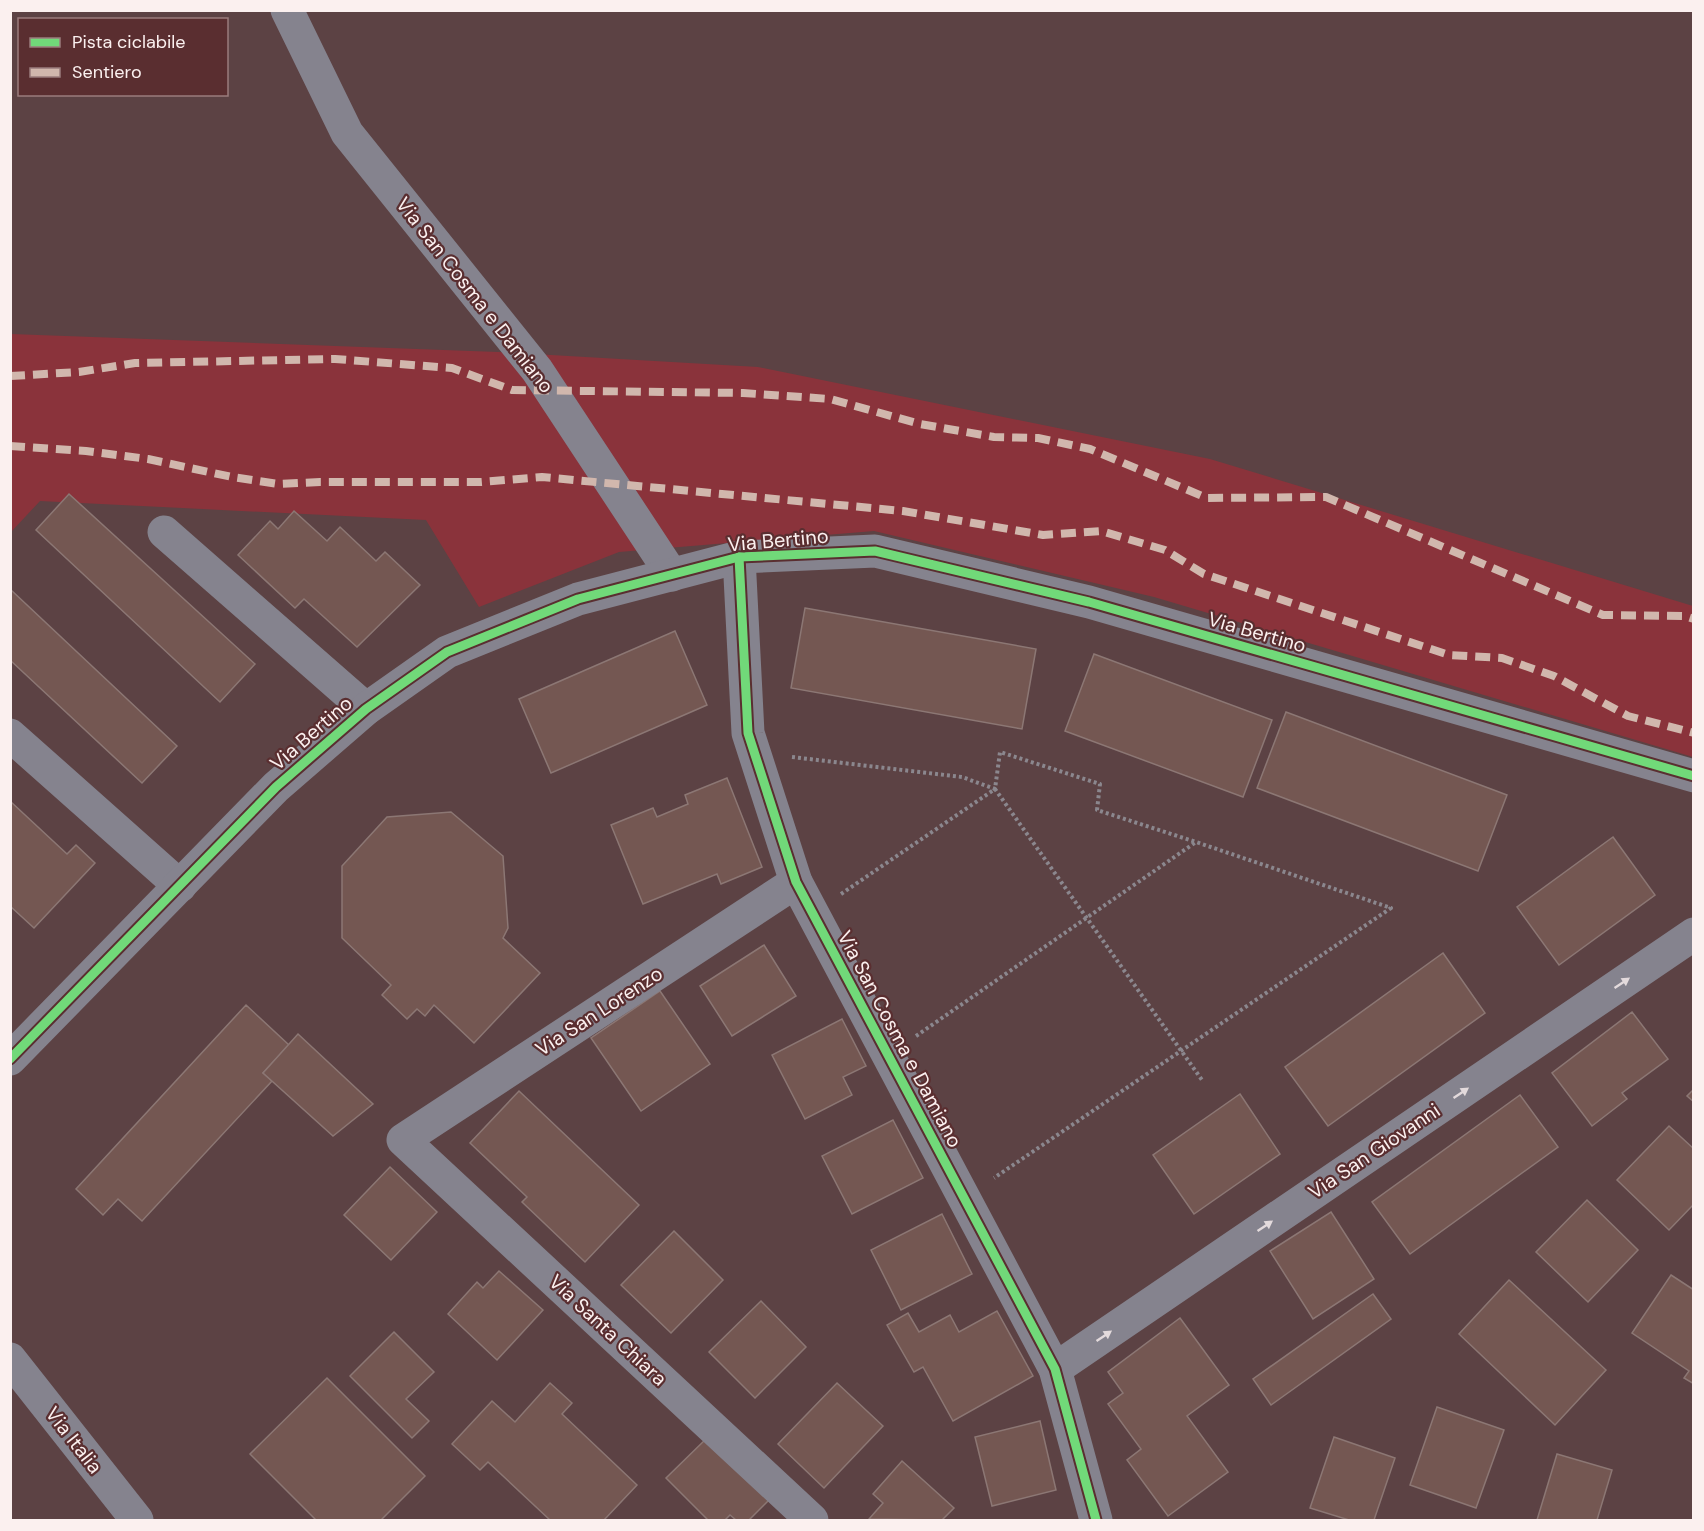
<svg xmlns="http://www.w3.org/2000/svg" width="1704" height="1531" font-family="'DM Sans',sans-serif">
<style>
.green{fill:#8a333b}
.building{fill:#745752;stroke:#8c7774;stroke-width:1.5}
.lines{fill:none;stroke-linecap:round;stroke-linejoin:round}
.path{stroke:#8b878e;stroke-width:4;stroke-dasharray:3 3;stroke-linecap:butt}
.minor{stroke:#85838e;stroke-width:33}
.tertiary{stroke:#85838e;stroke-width:33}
.quiet{stroke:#d1b7ad;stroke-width:8;stroke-dasharray:15 8;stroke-linecap:butt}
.cycleway-casing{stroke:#5a2e30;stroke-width:13}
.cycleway{stroke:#71d979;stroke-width:9}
.oneway{fill:#e3dadc}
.labels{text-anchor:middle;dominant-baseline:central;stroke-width:4.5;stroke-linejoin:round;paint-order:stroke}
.street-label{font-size:20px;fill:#fbf0ef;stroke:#5a2e30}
</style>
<rect width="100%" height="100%" fill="#5c4244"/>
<polygon class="green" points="11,334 498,352 758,367 1210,459 1693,606 1693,757 1154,597 874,531 619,552 479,607 426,520 40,501 11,532"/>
<g class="building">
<polygon points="69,494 255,664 220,702 36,530"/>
<polygon points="294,511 327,541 340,527 376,561 385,552 420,585 357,647 304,599 295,608 238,555 270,521 278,529"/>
<polygon points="10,589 177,746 142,783 10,660"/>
<polygon points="805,608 1036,649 1022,729 791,688"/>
<polygon points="675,631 707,705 551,773 519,699"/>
<polygon points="1094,654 1272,720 1243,797 1065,731"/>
<polygon points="1286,712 1507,795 1478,871 1257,788"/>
<polygon points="727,778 762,867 721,884 717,874 643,904 611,825 653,808 657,817 688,804 685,795"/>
<polygon points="10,801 67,854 76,845 95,863 34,928 10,906"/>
<polygon points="451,812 503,856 508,928 503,938 540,973 474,1043 434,1005 425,1016 417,1009 407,1019 382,995 391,985 342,938 342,866 387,817"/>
<polygon points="1613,837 1655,895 1559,965 1517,907"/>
<polygon points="764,945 796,996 732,1036 700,986"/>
<polygon points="1443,953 1485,1013 1328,1126 1285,1067"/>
<polygon points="660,991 710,1064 641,1111 591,1038"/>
<polygon points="246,1005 289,1045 263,1073 272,1081 142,1221 118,1199 103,1215 76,1189"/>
<polygon points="1632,1012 1668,1059 1622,1093 1627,1099 1592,1126 1552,1073"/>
<polygon points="842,1019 866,1066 843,1077 852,1095 805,1119 772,1055"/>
<polygon points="298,1034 373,1104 333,1136 263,1073"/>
<polygon points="1694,1089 1694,1102 1687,1096"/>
<polygon points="519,1091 639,1205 585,1262 522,1202 527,1197 470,1143"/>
<polygon points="1240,1094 1280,1154 1194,1214 1153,1155"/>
<polygon points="1520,1095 1558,1147 1410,1254 1372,1202"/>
<polygon points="893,1120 923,1178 852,1214 822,1156"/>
<polygon points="1669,1126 1694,1149 1694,1204 1669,1230 1617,1180"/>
<polygon points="390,1167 437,1212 391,1260 344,1215"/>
<polygon points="1587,1200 1638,1250 1588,1302 1536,1252"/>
<polygon points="1331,1212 1374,1279 1313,1319 1270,1251"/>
<polygon points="942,1214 972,1274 901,1310 871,1250"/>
<polygon points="674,1231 723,1280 671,1333 621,1285"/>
<polygon points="499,1271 543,1310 497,1360 448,1314 477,1282 483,1288"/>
<polygon points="1671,1275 1694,1290 1694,1384 1684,1378 1689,1371 1632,1333"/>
<polygon points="1509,1280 1606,1370 1555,1425 1459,1334"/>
<polygon points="1373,1294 1391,1319 1271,1405 1253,1379"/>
<polygon points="761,1301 806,1347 755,1398 709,1352"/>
<polygon points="997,1311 1033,1376 953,1421 923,1367 914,1372 887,1325 908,1313 919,1332 950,1315 959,1332"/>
<polygon points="1180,1318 1229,1385 1187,1416 1228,1472 1168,1516 1127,1460 1141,1449 1108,1404 1123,1393 1108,1372"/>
<polygon points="394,1332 434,1372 406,1399 429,1421 412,1438 350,1376"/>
<polygon points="327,1378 425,1476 381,1520 316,1520 250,1454"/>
<polygon points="550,1383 572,1403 562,1414 637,1485 604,1520 550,1520 488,1462 480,1470 452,1444 492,1401 515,1422"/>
<polygon points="837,1383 883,1426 824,1488 778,1444"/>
<polygon points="1437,1407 1504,1430 1476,1508 1410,1485"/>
<polygon points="1040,1421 1056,1490 992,1506 975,1437"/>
<polygon points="709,1436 771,1498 749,1520 736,1520 730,1515 725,1520 708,1520 666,1478"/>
<polygon points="1334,1437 1395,1458 1374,1520 1349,1520 1310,1508"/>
<polygon points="1557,1454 1612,1470 1597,1520 1537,1520"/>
<polygon points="902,1461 954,1508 942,1520 869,1519 883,1503 873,1494"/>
</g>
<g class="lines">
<g class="path">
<polyline points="792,757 962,777 995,789 1000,752 1100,784 1097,810 1196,842"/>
<polyline points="841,894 995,789 1202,1080"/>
<polyline points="916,1036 1196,842 1391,908 994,1178"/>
</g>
<g class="minor">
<polyline points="287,10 347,133 537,370 672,575"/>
<polyline points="164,532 366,709"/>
<polyline points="739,557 748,733 796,882 1055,1369 1096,1520"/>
<polyline points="10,735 180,886"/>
<polyline points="796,882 403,1140 812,1520"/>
<polyline points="10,1059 276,787 366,709 447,652 578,599 739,557 875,551 1089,602 1694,776"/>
<polyline points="1055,1369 1694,934"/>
</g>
<polyline class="tertiary" points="10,1359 137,1520"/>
<g class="quiet">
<polyline points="10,376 79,372 135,363 335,359 452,368 512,390 743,393 830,399 920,424 994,437 1038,438 1090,449 1207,498 1326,497 1603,615 1685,616 1694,619"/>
<polyline points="10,446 86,451 148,459 232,477 278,484 320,482 481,482 542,477 903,511 1043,535 1101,531 1165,550 1204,574 1449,655 1502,658 1554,676 1628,716 1694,733"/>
</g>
<defs>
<g id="cycleway">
<polyline points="739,557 748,733 796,882 1055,1369 1096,1520"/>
<polyline points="10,1059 276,787 366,709 447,652 578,599 739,557 875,551 1089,602 1694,776"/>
</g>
</defs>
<use href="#cycleway" class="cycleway-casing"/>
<use href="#cycleway" class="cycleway"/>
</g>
<defs><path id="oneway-solid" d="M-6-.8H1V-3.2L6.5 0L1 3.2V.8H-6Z" transform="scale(1.5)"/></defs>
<g class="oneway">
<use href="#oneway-solid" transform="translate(1622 983) rotate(-34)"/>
<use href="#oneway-solid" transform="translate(1461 1093) rotate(-34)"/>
<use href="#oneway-solid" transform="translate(1265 1226) rotate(-34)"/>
<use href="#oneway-solid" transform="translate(1104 1336) rotate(-34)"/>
</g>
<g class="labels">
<g class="street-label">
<text transform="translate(475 295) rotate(52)">Via San Cosma e Damiano</text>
<text transform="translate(778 540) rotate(-5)">Via Bertino</text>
<text transform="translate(1257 632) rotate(16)">Via Bertino</text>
<text transform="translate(311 733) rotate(-41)">Via Bertino</text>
<text transform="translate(599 1011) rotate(-33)">Via San Lorenzo</text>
<text transform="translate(900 1039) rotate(62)">Via San Cosma e Damiano</text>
<text transform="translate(1374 1151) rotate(-34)">Via San Giovanni</text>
<text transform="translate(608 1330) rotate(43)">Via Santa Chiara</text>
<text transform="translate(74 1440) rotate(52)">Via Italia</text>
</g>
</g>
<rect width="1704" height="1531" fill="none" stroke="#fbf0ef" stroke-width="24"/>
<rect x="18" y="18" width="210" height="78" fill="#5a2e30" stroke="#9a7c7c" stroke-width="1.5"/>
<rect x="30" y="38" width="30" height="9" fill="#71d979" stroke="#9a7c7c" stroke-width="1.5"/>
<text x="72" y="48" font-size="18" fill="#fbf0ef">Pista ciclabile</text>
<rect x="30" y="68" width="30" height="9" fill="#d1b7ad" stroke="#9a7c7c" stroke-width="1.5"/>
<text x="72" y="78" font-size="18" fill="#fbf0ef">Sentiero</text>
</svg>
